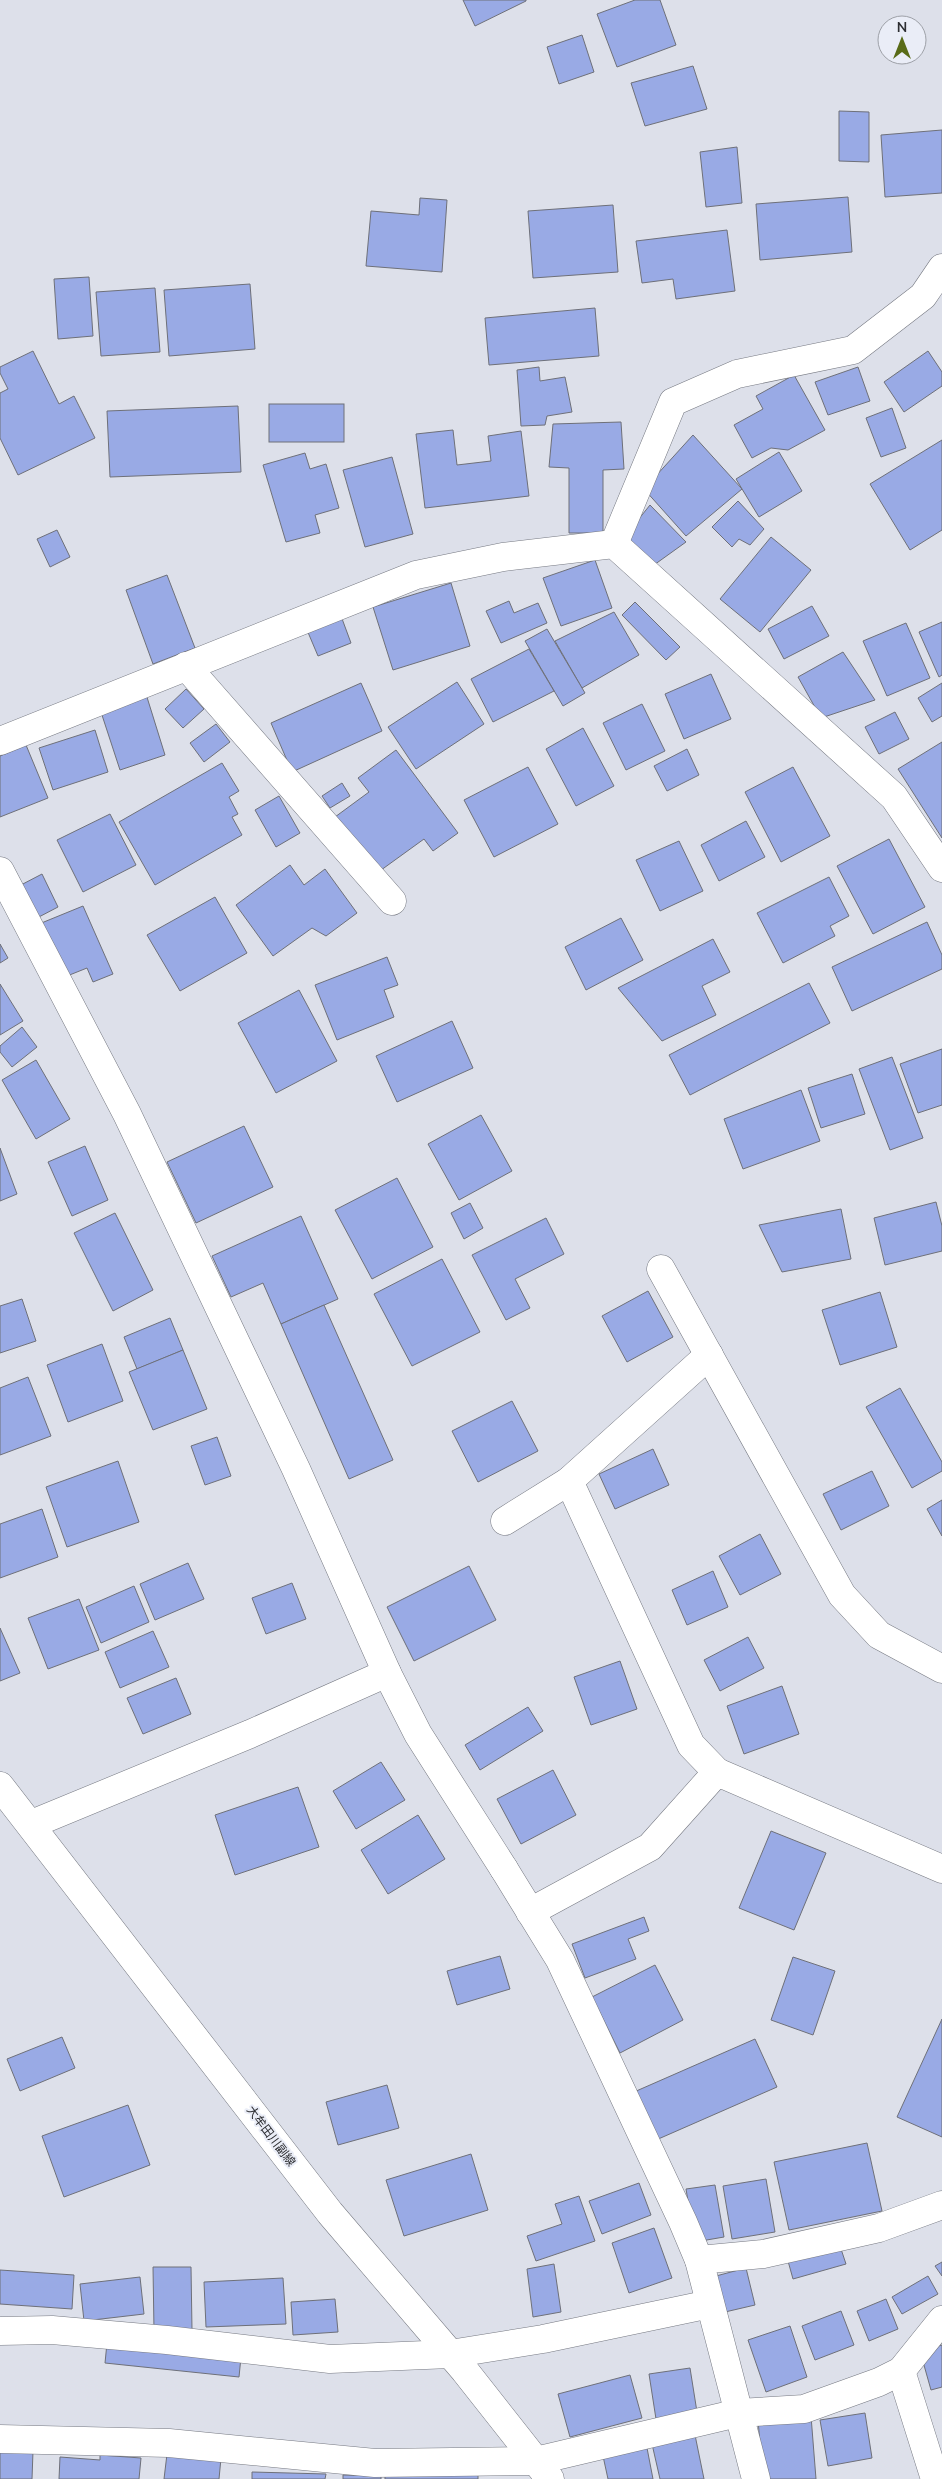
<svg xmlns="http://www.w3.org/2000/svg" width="942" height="2479" font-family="'Nunito Sans','Noto Sans JP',sans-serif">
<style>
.building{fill:#99aae5;stroke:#6e7079}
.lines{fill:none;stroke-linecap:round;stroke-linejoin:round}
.street-casing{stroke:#767982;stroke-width:29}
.secondary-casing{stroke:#767982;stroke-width:29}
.primary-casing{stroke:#767982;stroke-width:29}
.street{stroke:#fff;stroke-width:28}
.secondary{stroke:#fff;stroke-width:28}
.primary{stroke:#fff;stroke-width:28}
.labels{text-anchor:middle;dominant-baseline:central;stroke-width:4;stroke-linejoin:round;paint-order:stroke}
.street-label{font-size:12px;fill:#2d2e32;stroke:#eaedf7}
</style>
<rect width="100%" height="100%" fill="#dde0ea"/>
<g class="building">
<polygon points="463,0 526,0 526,1 475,26"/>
<polygon points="635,0 660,0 676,45 617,67 597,14"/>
<polygon points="582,35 594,72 559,84 547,47"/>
<polygon points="693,66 707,109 645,126 631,83"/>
<polygon points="839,111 869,112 869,162 839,161"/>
<polygon points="942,130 942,193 885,197 881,135"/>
<polygon points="737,147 742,203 706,207 700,152"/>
<polygon points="848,197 852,252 760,260 756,204"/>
<polygon points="420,198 447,200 442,272 366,266 371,211 419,215"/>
<polygon points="613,205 618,272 533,278 528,211"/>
<polygon points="727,230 735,291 676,299 673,279 642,283 636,241"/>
<polygon points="89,277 93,336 58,339 54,279"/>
<polygon points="250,284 255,349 169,356 164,290"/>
<polygon points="155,288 160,352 101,356 96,292"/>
<polygon points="595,308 599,356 489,365 485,318"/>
<polygon points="33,351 59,404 74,396 95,438 18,475 0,438 0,393 8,389 0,373 0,367"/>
<polygon points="928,351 942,372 942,386 904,412 884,382"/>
<polygon points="539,367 540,381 565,377 572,412 547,416 545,425 521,426 517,370"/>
<polygon points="858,367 870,401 828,415 815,382"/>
<polygon points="794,375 825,430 788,450 771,448 752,458 734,425 763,409 756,396"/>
<rect x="269" y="404" width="75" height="38"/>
<polygon points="238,406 241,472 110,477 107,411"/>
<polygon points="892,408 906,448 881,457 866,418"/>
<polygon points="621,422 624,469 603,470 603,533 569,533 569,468 549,467 553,424"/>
<polygon points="453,430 457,465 491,461 488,436 521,431 529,496 425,508 416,434"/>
<polygon points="693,435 742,489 686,536 644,489"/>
<polygon points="942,440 942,530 910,550 870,484"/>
<polygon points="779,452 802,491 759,517 736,479"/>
<polygon points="305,453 310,469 326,464 339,508 315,515 320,533 286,542 263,465"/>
<polygon points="392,457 413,534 365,547 343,470"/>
<polygon points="738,501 764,529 750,545 739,539 732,547 712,527"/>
<polygon points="650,505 686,542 647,570 626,535"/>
<polygon points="57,530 70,557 50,567 37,539"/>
<polygon points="771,537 811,570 760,632 720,599"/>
<polygon points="595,560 612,608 561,626 543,578"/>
<polygon points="167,575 195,648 153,664 126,590"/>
<polygon points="451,583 470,646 393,670 373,607"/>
<polygon points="509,601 514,613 538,603 547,623 501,643 486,611"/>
<polygon points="635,602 680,647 666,660 622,615"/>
<polygon points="812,606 829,636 784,659 768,629"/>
<polygon points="614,612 639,655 582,688 555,641"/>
<polygon points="341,616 351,643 318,656 307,630"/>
<polygon points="942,622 942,675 939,677 919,632"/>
<polygon points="906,623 930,678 887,696 863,641"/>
<polygon points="547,629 585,693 563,706 525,641"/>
<polygon points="529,649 554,691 493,722 471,679"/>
<polygon points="843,652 875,700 821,718 798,677"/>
<polygon points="711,674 731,719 684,739 665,694"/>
<polygon points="457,682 484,724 416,769 388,727"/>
<polygon points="361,683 382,731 292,772 271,723"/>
<polygon points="942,683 942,716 932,722 918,698"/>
<polygon points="186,689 204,709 183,728 165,709"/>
<polygon points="146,694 165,755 120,770 100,709"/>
<polygon points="642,704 665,751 626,770 603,723"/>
<polygon points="895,712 909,739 879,754 865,727"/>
<polygon points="216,724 230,742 204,762 190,743"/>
<polygon points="583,728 614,786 576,806 546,749"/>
<polygon points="95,730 108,772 53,790 39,748"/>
<polygon points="942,742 942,838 898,769"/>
<polygon points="26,745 48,798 0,817 0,756"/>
<polygon points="687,749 699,775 667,791 654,766"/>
<polygon points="396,750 458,833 433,851 424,839 377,873 335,817 369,792 358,778"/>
<polygon points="222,763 239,791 229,797 238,814 232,817 242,835 155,885 119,822"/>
<polygon points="528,767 558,824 494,857 464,800"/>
<polygon points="793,767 830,836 781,862 745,792"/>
<polygon points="342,783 350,796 330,808 322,796"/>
<polygon points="279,796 300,833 276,847 255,810"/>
<polygon points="110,814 136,865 83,892 57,840"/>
<polygon points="746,821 765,857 719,881 701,845"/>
<polygon points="889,839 925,907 873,934 837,866"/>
<polygon points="679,841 703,891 660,911 636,860"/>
<polygon points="290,865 304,885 325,869 357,913 326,936 312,928 273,956 236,905"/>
<polygon points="42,874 58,907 35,919 19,886"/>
<polygon points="829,877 849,916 830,926 835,936 783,963 757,913"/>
<polygon points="215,897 247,953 180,991 147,935"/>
<polygon points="83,906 113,974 93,982 87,968 62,978 39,924"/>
<polygon points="621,918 643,960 586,990 565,947"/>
<polygon points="927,922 942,955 942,969 852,1011 832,967"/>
<polygon points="713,939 730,972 702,986 716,1015 662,1041 618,988"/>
<polygon points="0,944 8,958 0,963"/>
<polygon points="387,957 398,985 384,990 394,1017 337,1040 315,985"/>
<polygon points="809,983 830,1023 690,1095 669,1055"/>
<polygon points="0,984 23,1021 0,1035"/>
<polygon points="299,990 337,1061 276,1093 238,1023"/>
<polygon points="452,1021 473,1068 397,1102 376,1056"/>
<polygon points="22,1027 37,1047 12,1067 0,1052 0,1046"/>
<polygon points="942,1049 942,1105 918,1113 900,1064"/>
<polygon points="892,1057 923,1138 890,1150 859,1069"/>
<polygon points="36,1060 70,1119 36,1139 2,1080"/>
<polygon points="852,1074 865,1114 821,1128 808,1088"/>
<polygon points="801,1090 820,1141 743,1169 724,1119"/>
<polygon points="481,1115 512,1171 459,1200 428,1144"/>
<polygon points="244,1126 273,1187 196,1223 167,1162"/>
<polygon points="85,1146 108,1200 72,1216 48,1162"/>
<polygon points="0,1148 17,1194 0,1201"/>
<polygon points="397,1178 433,1247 372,1279 335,1210"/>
<polygon points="936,1202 942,1226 942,1251 885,1265 874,1218"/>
<polygon points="470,1203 483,1228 464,1239 451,1213"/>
<polygon points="841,1209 851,1259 782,1272 759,1225"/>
<polygon points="115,1213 153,1290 113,1311 74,1233"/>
<polygon points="301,1216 338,1299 281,1324 263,1283 231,1297 212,1256"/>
<polygon points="546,1218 564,1254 515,1279 530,1308 506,1320 472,1255"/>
<polygon points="442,1259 480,1332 412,1366 374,1294"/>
<polygon points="648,1291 673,1337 627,1362 602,1316"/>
<polygon points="880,1292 897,1347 840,1365 822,1310"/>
<polygon points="22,1299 36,1341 0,1353 0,1306"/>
<polygon points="324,1305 393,1460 349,1479 281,1324"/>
<polygon points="170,1318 183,1350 137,1369 124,1337"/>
<polygon points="102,1344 123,1401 68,1422 47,1365"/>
<polygon points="183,1350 207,1409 153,1430 129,1372"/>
<polygon points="28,1377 51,1436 0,1455 0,1388"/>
<polygon points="900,1388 942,1462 942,1471 912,1488 866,1407"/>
<polygon points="512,1401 538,1451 478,1482 452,1431"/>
<polygon points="217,1437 231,1476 205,1485 191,1446"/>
<polygon points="653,1449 669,1485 615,1509 599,1474"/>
<polygon points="118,1461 139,1522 67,1547 46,1487"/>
<polygon points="872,1471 889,1506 841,1530 823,1494"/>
<polygon points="942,1500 942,1536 927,1509"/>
<polygon points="42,1509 58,1557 0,1578 0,1524"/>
<polygon points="760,1534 781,1574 740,1595 719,1556"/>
<polygon points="188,1563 204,1599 155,1620 140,1584"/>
<polygon points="469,1566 496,1620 414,1661 387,1607"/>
<polygon points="713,1571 728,1607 687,1625 672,1590"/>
<polygon points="292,1583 306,1619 266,1634 252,1598"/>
<polygon points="134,1586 149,1622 101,1643 86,1607"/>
<polygon points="79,1599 99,1650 48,1669 28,1618"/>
<polygon points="0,1628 20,1673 0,1681"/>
<polygon points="153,1631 169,1667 120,1688 105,1652"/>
<polygon points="748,1637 764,1668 720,1691 704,1660"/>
<polygon points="620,1661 637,1709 591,1725 574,1677"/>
<polygon points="176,1678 191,1714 143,1734 127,1698"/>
<polygon points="782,1686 799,1734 744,1754 727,1706"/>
<polygon points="528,1707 543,1731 480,1770 465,1745"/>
<polygon points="381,1762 405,1800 356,1829 333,1791"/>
<polygon points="553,1770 576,1815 521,1844 497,1799"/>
<polygon points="298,1787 319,1847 235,1875 215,1815"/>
<polygon points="418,1815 445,1859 388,1894 361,1850"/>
<polygon points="771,1831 826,1853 794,1930 739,1908"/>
<polygon points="644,1917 649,1931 628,1939 636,1959 585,1978 572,1944"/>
<polygon points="500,1956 510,1989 457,2005 447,1971"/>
<polygon points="793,1957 835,1971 813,2035 771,2020"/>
<polygon points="655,1965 683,2020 620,2053 592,1997"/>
<polygon points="942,2019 942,2137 897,2117"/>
<polygon points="62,2037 75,2068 20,2091 7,2059"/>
<polygon points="755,2039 777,2087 656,2140 634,2092"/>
<polygon points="387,2085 399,2128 338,2145 326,2102"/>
<polygon points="128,2105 150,2165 64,2197 42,2136"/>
<polygon points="867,2143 882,2211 789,2230 774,2162"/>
<polygon points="471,2154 488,2210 404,2236 386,2180"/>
<polygon points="766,2179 775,2232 732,2239 723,2186"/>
<polygon points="639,2183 651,2215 602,2234 589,2201"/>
<polygon points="715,2185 724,2237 695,2242 686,2189"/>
<polygon points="579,2196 595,2241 536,2261 527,2236 562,2224 555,2204"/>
<polygon points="654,2228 672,2278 629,2293 612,2243"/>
<polygon points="840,2246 846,2264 793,2279 788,2261"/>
<polygon points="942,2262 942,2276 935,2266"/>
<polygon points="554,2264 561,2312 533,2317 527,2269"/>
<polygon points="153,2267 191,2267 192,2330 154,2331"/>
<polygon points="746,2268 755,2305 725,2312 716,2276"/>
<polygon points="0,2270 74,2275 72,2309 0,2304"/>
<polygon points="928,2276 938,2294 902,2314 892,2297"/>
<polygon points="140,2277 144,2314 84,2321 80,2284"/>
<polygon points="283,2278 286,2324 206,2327 204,2282"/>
<polygon points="335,2299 338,2332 293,2335 291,2302"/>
<polygon points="886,2299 898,2329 869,2341 857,2311"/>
<polygon points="841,2311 854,2345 815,2360 802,2326"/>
<polygon points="790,2326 807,2377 766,2392 748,2340"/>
<polygon points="107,2343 241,2357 239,2377 105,2363"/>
<polygon points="942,2345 942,2387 931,2390 920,2351"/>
<polygon points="690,2368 697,2412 656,2419 649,2374"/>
<polygon points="630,2375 642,2418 570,2437 558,2394"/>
<polygon points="865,2413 872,2458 828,2466 820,2420"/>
<polygon points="811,2416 816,2479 763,2479 758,2420"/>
<polygon points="695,2435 704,2479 660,2479 652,2444"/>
<polygon points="647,2448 653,2479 608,2479 603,2456"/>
<polygon points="0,2450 33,2451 32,2479 0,2479"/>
<polygon points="167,2454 221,2458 219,2479 164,2479"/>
<polygon points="100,2455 141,2458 139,2479 59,2479 60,2457 100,2460"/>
<polygon points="252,2472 326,2474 325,2479 252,2479"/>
<rect x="385" y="2473" width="93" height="6"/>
<polygon points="343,2475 381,2476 381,2479 343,2479"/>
</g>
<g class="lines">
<defs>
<g id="street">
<polyline points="614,544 673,402 737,374 853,350 923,296 942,268"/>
<polyline points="186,666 392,901"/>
<polyline points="0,741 416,575 503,557 614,544 894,797 942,868"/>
<polyline points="661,1269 842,1595 879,1635 942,1669"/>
<polyline points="569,1481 691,1745 717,1772"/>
<polyline points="505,1521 569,1481 709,1355"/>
<polyline points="32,1824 250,1734 387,1673"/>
<polyline points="504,1869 560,1960 683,2222 699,2260 756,2479"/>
<polyline points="530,1912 650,1847 717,1772 942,1869"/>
<polyline points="699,2260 763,2254 879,2228 942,2205"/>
<polyline points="0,2331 52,2330 167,2340 330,2359 450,2354 543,2339 710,2304"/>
<polyline points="901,2371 935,2479"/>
<polyline points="0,2439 169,2443 375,2463 535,2461 738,2413 804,2409 879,2382 901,2371 942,2320"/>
</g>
<polyline id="secondary" points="0,871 127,1114 296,1469 387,1673 418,1734 504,1869"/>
<polyline id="primary" points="0,1786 330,2213 465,2371 550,2479"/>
</defs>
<use href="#street" class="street-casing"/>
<use href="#secondary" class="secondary-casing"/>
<use href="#primary" class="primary-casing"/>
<use href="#street" class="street"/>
<use href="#secondary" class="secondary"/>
<use href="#primary" class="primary"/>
</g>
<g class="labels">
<g class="street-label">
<text transform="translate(271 2136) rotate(53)">大牟田川副線</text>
</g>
</g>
<g transform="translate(902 40)"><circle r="24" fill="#eaedf7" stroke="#9ea1a8"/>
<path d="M0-4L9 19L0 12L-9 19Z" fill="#596b18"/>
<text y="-8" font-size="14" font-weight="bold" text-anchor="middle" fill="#2d2e32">N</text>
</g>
</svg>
